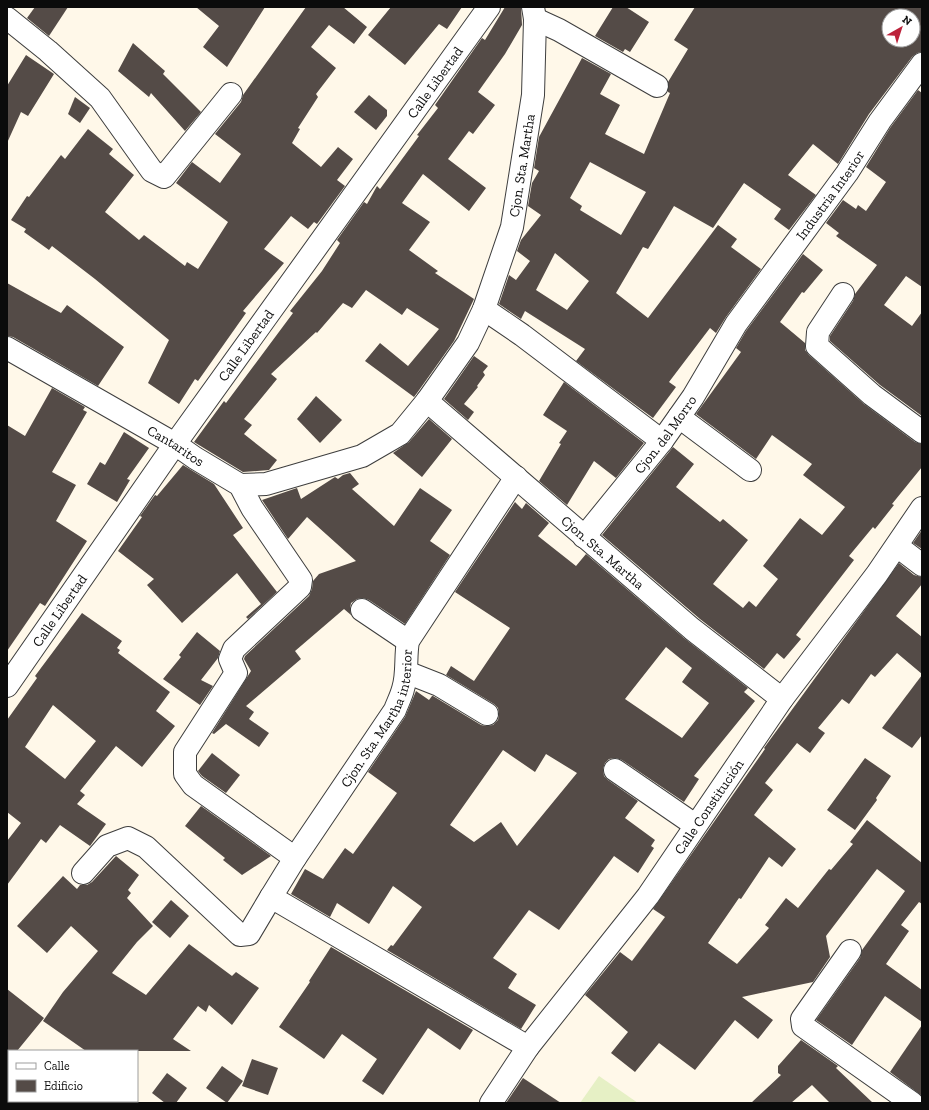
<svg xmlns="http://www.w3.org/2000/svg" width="929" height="1110" font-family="'Zilla Slab',serif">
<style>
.pitch{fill:#e6f0c5}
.building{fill:#544b47;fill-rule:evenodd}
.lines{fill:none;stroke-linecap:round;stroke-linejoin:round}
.minor-casing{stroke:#3e3e3e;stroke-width:24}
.minor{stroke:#fff;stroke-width:22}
.labels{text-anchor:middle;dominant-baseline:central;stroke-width:4;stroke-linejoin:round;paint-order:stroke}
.street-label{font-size:14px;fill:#0b0b0b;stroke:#fff}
</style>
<rect width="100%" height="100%" fill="#fff8e9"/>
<polygon class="pitch" points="599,1076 638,1103 580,1103"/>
<g class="building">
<polygon points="35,7 68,7 49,36 27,18"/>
<polygon points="196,7 265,7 227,67 203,47 219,26"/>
<polygon points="306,7 343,7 367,27 354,44 329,25 311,47 336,68 316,94 318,97 298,128 300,129 292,143 321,167 338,147 353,159 337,180 345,186 317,224 314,222 308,229 291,216 264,249 284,263 243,311 246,313 198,381 195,379 179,404 148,383 169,340 95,279 52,246 49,250 24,232 26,229 11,220 27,196 29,197 61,155 65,159 88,129 113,149 109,154 134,175 105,212 139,240 144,235 185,266 187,262 198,269 228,222 176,183 192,162 220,183 241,154 215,134 241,102 243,95"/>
<polygon points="391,7 462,7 447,29 439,24 405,65 368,35"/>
<polygon points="505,7 521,7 522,25 505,54 478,92 495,105 473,134 469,131 448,159 486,188 469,211 423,174 402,203 430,222 409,250 438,271 435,273 474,299 454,341 417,393 414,397 365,361 380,343 408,366 439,329 407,308 402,315 366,290 352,308 343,303 317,333 316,332 271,374 277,379 244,419 252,425 244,434 277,460 269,470 243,472 194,442 224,401 226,403 293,313 290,311 322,271 340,243 337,240 364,202 367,204 377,186 380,189 419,136 417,135 438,108 435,105 482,38 485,40"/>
<polygon points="613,7 626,7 649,22 630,52 625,49 623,52 595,36"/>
<path d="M695 7H922V52L917 53 912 57 869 114 838 164 813 144 788 175 816 195 789 230 774 219 781 209 744 183 713 228 674 206 648 249 643 247 616 293 648 318 718 225 737 239 731 247 761 269 726 317 716 333 710 328 669 382 676 387 653 418 576 361 585 349 525 311 521 319 499 304 509 275 516 280 530 261 517 251 521 240 541 215 528 206 532 183 539 171 534 168 539 137 582 58 611 74 600 94 620 105 605 134 644 154 670 93 668 92V82L688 49 674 40ZM889 16H913V40H889ZM590 162 646 192 621 235 580 210 582 206 570 198ZM555 253 589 281 567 310 536 290Z"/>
<polygon points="133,43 165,71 163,74 201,112 185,131 151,93 149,97 118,71"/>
<polygon points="26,55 54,74 28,116 21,112 7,143 7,86"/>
<polygon points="918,90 922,93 922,287 906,276 884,305 912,326 922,312 922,416 880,385 830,341 830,336 853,301 855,294 877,265 836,236 839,233 826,223 843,200 856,209 858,205 866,211 886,182 866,167 890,128"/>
<polygon points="369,95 387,110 387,116 376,130 354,112"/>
<polygon points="75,97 90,108 80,123 68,114"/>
<polygon points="803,254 823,270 804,293 802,292 780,322 805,343 805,350 809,355 864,404 915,442 922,444 922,467 892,504 894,505 875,529 873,527 849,556 854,560 796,635 801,639 784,659 777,653 764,669 700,619 602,535 673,447 694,464 676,487 720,522 723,519 748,540 713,584 743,608 749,601 756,607 778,579 763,566 800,518 822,535 845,507 803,475 812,464 772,435 756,459 696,414 741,352 736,348 746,331"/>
<polygon points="7,283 61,313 67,305 124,347 98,386 13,337 7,336"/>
<polygon points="474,356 488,366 483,372 485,375 477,386 478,387 464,404 474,412 468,420 444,399"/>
<polygon points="564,382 644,443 616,478 594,461 567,505 539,481 561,444 559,443 567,431 543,415"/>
<polygon points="52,388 85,407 83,410 87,412 52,472 76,485 56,521 87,541 45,606 40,603 7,651 7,425 25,436"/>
<polygon points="316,396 342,420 320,443 297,419"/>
<polygon points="429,419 452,439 422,477 393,453 409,442"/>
<polygon points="124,432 149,448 127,479 130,480 117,502 87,484 100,462 105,465"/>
<polygon points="183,465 214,484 243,528 233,535 277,592 248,619 246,617 261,604 237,573 182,623 147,585 154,579 118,551 142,517 140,516 155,495 157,496"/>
<polygon points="350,473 359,484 352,489 394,526 420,488 452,510 430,541 450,555 405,624 369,600 363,598 357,599 351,603 350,609 351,615 344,609 295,651 301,659 246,706 254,712 249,719 269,733 259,747 226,724 214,734 212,733 251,671 244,659 245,656 309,596 312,589 313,581 319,574 356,561 307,517 288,539 262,500 297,488 301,499 335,477 338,479 343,475"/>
<path d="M515 502 522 509 526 503 549 523 538 536 576 566 586 554 684 638 748 688 744 692 755 701 694 776 699 779 684 802 622 760 616 758 609 759 605 763 603 769 604 776 608 780 638 801 625 818 655 840 651 846 654 848 638 873 614 856 559 930 529 910 493 958 517 974 508 988 536 1005 521 1029 387 950 391 945 393 946 422 907 393 886 369 924 337 903 330 917 291 894 305 869 323 879 345 848 353 854 397 793 368 772 405 717 416 691 429 700 432 696H433L481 725 486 726 493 725 498 720 499 715 498 708 494 704 446 675 451 666 474 681 510 628 455 592ZM666 647 692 668 682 682 709 703 682 738 625 699ZM503 750 535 772 546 754 577 773 517 846 501 822 474 842 450 825Z"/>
<polygon points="922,530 922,549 913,543"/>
<polygon points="899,563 914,575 922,577 922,584 896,616 922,637 922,674 897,653 875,677 871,674 849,704 842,699 818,728 825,733 810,753 797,743 765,783 773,790 754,815 796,849 782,867 769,857 741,899 739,898 708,943 737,964 769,928 765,925 786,898 798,908 829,869 831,870 853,844 850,842 867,820 922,863 922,904 919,902 901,925 909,931 886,964 922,990 922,1022 885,996 852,1045 816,1020 860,958 862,950 905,891 877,869 826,936 830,957 813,982 742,997 773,1020 758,1039 735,1020 695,1070 659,1043 635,1072 611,1053 628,1032 585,995 620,952 632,961 665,917 653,909 765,749 764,748"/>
<path d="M82 613 122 641 117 648 120 650 118 653 170 692 156 711 175 726 142 767 116 746 80 791 85 795 77 804 106 824 90 846 60 825 46 843 41 839 7 885V841L21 823 7 812V720L37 678 35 676ZM53 705 96 741 65 779 25 747Z"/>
<polygon points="197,632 220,651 218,658 201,680 213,686 200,705 163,679 181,657 179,655"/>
<polygon points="922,675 922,735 912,748 882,728"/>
<polygon points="212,753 240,775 226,793 202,776 198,771"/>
<polygon points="865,758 891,776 876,798 877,800 855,830 827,810"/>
<polygon points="201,806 271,856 242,875 223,860 225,858 185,826"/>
<polygon points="116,856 139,875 128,890 131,893 127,898 153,926 137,942 112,973 146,995 189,944 232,976 236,972 259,988 232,1025 209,1005 206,1012 198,1006 173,1039 191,1051 86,1051 43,1021 63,992 98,951 71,926 47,953 17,926 63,876 77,889 80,885 87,885 92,882"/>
<polygon points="171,900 189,916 170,938 152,922"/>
<polygon points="331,947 473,1030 460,1050 428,1028 383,1095 362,1081 377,1059 342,1034 324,1059 279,1027 310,982 309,981"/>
<polygon points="7,989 44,1018 17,1051 9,1051 9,1061 7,1063"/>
<polygon points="922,1025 922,1096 890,1072"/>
<polygon points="801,1040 838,1066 836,1068 873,1103 830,1103 812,1085 791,1103 751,1103 781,1075 778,1073 778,1066"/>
<polygon points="252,1059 278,1068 268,1095 242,1086"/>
<polygon points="222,1066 243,1081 227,1103 206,1088"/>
<polygon points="167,1073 187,1088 176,1103 165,1103 152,1093"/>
<polygon points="523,1078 561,1103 506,1103"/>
</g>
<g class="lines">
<defs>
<g id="minor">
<polyline points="7,18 48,51 100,98 152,171 164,177 231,94"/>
<polyline points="535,19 559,30 657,86"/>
<polyline points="843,294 818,332 817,346 872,395 922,432"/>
<polyline points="484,309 522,335 662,441"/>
<path id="s1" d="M7 348 175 444 195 458 240 485 252 508 301 580 300 587 234 649 230 659 236 673 185 752V774L193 785 295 858"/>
<path id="s2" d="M427 401 692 629 782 699"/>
<polyline points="679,417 750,470"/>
<path id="s3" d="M240 485 266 484 362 456 400 434 427 401 468 343 484 309 512 227 533 95 535 19 533 7"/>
<path id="s4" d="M584 537 662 441 693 397 736 324 847 173 880 121 922 64"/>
<polyline points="897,546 922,565"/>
<polyline points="362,610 408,641"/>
<polyline points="406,672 439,685 487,714"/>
<path id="s5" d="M7 686 175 444 489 7"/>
<polyline points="615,770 695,825"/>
<polyline points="83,873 107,846 128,838 146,847 240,935 249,934 271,897 528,1047"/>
<path id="s6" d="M271 897 295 858 395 710C397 704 401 697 403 689 408 674 405 657 408 641L516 477"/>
<polyline points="850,951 802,1019 803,1026 912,1103"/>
<path id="s7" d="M491 1103 528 1047 648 896 782 699 877 574 922 508"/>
</g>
</defs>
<use href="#minor" class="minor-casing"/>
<use href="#minor" class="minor"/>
</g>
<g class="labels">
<g class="street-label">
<text stroke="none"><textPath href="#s5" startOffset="740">Calle Libertad</textPath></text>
<text stroke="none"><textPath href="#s3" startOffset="470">Cjon. Sta. Martha</textPath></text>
<text stroke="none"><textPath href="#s4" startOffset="422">Industria Interior</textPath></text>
<text stroke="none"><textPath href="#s5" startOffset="416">Calle Libertad</textPath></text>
<text stroke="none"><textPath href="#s4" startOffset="131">Cjon. del Morro</textPath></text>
<text stroke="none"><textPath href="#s1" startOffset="195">Cantaritos</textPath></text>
<text stroke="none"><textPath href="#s2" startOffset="232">Cjon. Sta. Martha</textPath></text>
<text stroke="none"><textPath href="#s5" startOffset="92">Calle Libertad</textPath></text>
<text stroke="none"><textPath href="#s6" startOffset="210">Cjon. Sta. Martha interior</textPath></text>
<text stroke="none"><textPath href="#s7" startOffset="368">Calle Constitución</textPath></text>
</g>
</g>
<rect width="929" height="1110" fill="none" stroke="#0b0b0b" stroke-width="16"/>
<rect x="8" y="1050" width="130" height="52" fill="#ffffff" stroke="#9d9d9d"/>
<rect x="16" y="1063" width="20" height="6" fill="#ffffff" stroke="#9d9d9d"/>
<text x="44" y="1070" font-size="12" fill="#0b0b0b">Calle</text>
<rect x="16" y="1080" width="20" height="12" fill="#544b47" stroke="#9d9d9d"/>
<text x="44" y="1090" font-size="12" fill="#0b0b0b">Edificio</text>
<g transform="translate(901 28) rotate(39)"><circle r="19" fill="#ffffff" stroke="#9d9d9d"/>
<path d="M0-3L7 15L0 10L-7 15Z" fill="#bc223b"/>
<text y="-6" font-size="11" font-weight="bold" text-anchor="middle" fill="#0b0b0b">N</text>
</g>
</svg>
